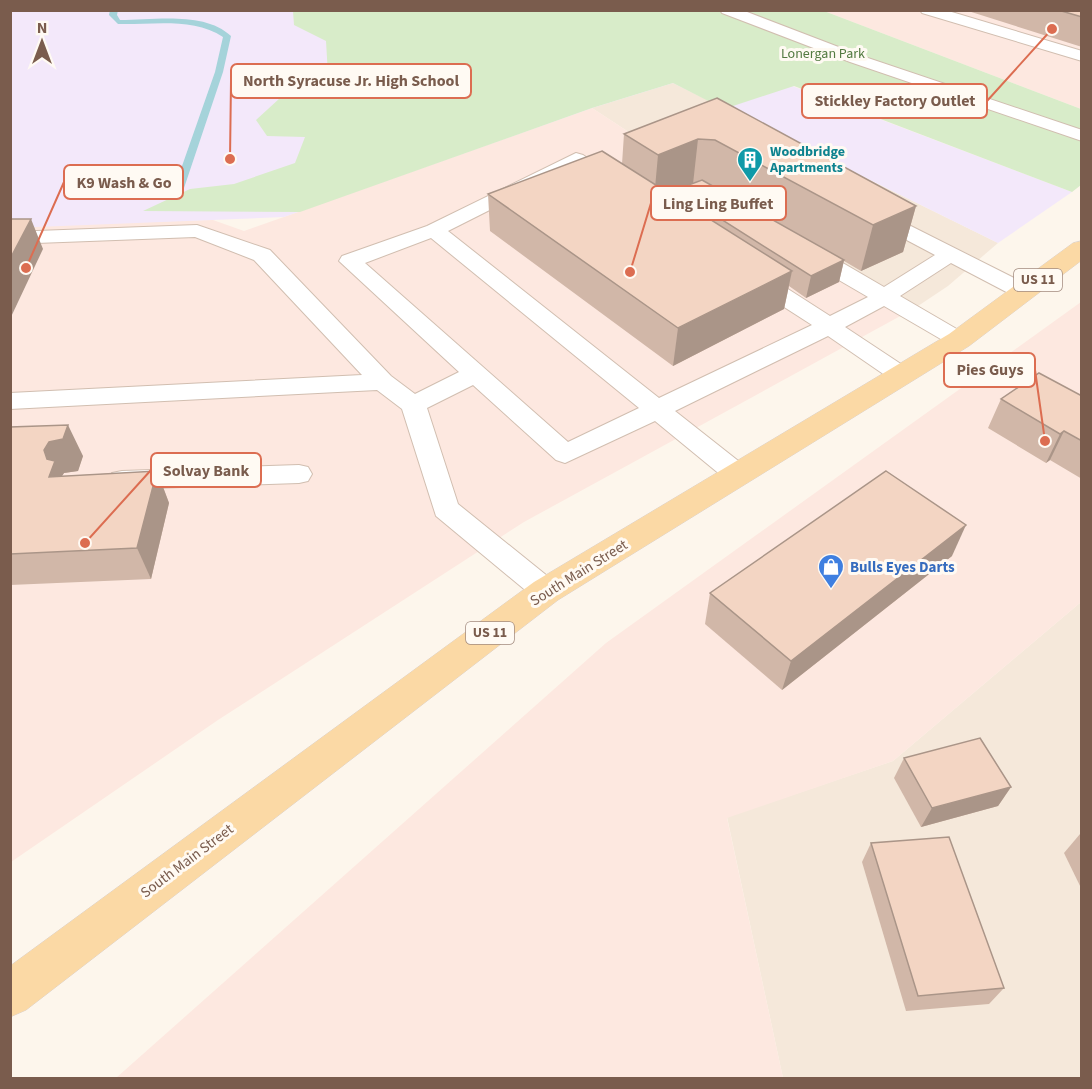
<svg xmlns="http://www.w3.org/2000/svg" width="1092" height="1089" font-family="'Source Sans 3',sans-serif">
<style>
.residential{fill:#f5e8da}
.commercial{fill:#fde8e0}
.education{fill:#f3e8fa}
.green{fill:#d8ecc9}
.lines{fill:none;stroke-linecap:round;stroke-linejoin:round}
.stream{fill:#a5d3da;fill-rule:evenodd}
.lane-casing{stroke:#d1beb0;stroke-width:2}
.primary-casing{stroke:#dad1cd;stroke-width:1}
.lane{fill:#fff;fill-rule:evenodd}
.primary{fill:#fbd9a5;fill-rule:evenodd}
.wall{fill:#d1b7a8;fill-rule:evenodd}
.shaded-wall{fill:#aa9588}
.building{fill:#f3d5c3;stroke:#aa9588;stroke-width:1.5}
.labels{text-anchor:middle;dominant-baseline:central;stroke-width:6;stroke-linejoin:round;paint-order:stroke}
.far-park-label{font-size:14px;fill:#537a41;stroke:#fffaf3}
.far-culture-label{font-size:14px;font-weight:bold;fill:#0d838f;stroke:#fffaf3;text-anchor:start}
.shield{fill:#fffaf3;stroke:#a28b7f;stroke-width:1.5}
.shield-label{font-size:14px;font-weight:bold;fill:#7a5c4d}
.shop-label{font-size:15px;font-weight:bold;fill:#366cbe;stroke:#fffaf3;text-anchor:start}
.street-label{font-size:15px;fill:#7a5c4d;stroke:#fffaf3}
.leader{fill:none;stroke:#dc6d51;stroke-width:2}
.callout-dot{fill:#dc6d51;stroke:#fffaf3;stroke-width:2}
.callout{fill:#fffaf3;stroke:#dc6d51;stroke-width:2}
.callout-label{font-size:16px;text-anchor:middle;font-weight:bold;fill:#7a5c4d}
</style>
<rect width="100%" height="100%" fill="#fdf6ec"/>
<g class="residential">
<polygon points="673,83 998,243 948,286 915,308 731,199 592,108"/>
<polygon points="1081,602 1081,1078 783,1078 727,817 893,761"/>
</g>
<g class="commercial">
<polygon points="824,11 1081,11 1081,109"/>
<polygon points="592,108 731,199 915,308 524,522 218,720 11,862 10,225 213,220 244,231"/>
<polygon points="1081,302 1081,602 893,761 727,818 783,1078 116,1078 606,643"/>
</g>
<polygon class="education" points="10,11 487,11 683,50 729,62 1072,192 998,243 673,83 592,108 284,217 11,228"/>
<polygon class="green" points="293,11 824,11 1081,109 1081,185 1072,192 794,86 724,109 673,83 592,108 300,212 143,211 190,189 234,184 295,163 305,137 267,136 256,120 280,98 328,75 326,41 294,25"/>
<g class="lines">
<path class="stream" d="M110 10H118L117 15 120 20C154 20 205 11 231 36L223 72 184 188 175 186 215 72 223 37C193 17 151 25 118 24L109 15Z"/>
<defs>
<g id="lane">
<polygon points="720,10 742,10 862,56 1082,130 1082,141 850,62 722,13"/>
<polygon points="920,10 945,10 1082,51 1082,61 922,13"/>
<path d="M576 153 583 155 616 177 619 181 616 185H602L575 167 448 231 659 398 812 325 747 283 744 278 747 273 755 271 763 273 830 316 868 297 801 258 798 253 801 248 809 247 817 248 884 287 935 255 867 219 864 215 867 211H881L1030 286 1033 291 1030 296 1022 298 1014 296 951 263 900 296 967 335 971 340 967 345 959 347 951 345 884 306 845 327 910 370 913 375 910 380 901 383 892 380 828 336 675 411 746 467 750 474 746 481 737 483 728 481 655 421 565 463 556 460 473 385 427 408 458 504 556 583 561 591 556 599 546 602 536 599 436 516 402 409 377 390 10 409V393L362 375 254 260 195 237 10 244V232L197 225 270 250 391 376 415 394 459 372 339 261 342 256 427 226ZM431 238 639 408 568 442 365 263Z"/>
<polygon points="299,465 308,467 312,474 308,481 299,483 122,489 112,487 109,480 112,473 122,471"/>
</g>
<polygon id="primary" points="1082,241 1082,260 969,346 558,600 26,1010 10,1017 10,966 534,582 949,334 1073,243"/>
</defs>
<use href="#lane" class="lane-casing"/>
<use href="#primary" class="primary-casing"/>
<use href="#lane" class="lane"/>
<use href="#primary" class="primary"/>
</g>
<g class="wall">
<polygon points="965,10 1082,10 1082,47"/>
<path d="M717 98 916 206 903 252 861 271 844 261 839 282 806 298 789 286 784 309 673 366 490 231 488 194 622 164 624 134ZM675 191 674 197 669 193Z"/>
<polygon points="1082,396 1082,479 1050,460 1046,463 988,428 1001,399"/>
<polygon points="10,427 83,456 78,471 64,473 62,476 157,471 169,503 151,579 10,585"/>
<polygon points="952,556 782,690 705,624 710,593"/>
<polygon points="904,758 1011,787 998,806 921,827 894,778"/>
<polygon points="1080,834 1082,834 1082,890 1064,853"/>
<polygon points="871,843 1004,988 989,1004 906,1011 862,862"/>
</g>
<g class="shaded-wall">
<polygon points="698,139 693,184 675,190 675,191 654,199 658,155"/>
<polygon points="916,206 903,252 861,271 873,225"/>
<polygon points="31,219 43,249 10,319 10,259"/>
<polygon points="844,260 839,282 806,298 811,276"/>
<polygon points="792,271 784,309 673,366 678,328"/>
<polygon points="68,425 83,456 78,471 64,473 62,476 49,477 47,459 44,450 49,442"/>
<polygon points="1064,431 1050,460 1046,463 1060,434"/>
<polygon points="157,471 169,503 151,579 137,548"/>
<polygon points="966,525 952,556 782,690 791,661"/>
<polygon points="1011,787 998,806 921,827 932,808"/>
</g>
<g class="building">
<polygon points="1058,10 1082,10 1082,17"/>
<polygon points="717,98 916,206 873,225 715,140 698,139 658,155 624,134"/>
<polygon points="602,151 792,271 678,328 488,194"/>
<polygon points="702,180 844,260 811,276 675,190"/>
<polygon points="10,219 31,219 10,259"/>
<polygon points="1039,373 1082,396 1082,441 1064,431 1060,434 1001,399"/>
<polygon points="68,425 63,439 49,442 44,450 47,459 55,461 49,477 157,471 137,548 10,554 10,427"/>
<polygon points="886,471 966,525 791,661 710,593"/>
<polygon points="980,738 1011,787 932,808 904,758"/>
<polygon points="949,837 1004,988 918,996 871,843"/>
</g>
<defs>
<symbol id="building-pin" viewBox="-11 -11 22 30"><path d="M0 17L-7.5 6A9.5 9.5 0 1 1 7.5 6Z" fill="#0f9aa8" stroke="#fffaf3"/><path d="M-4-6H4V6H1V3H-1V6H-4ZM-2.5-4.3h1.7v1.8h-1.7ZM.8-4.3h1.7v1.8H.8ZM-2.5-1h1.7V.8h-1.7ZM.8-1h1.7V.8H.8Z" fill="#fff"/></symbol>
<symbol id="shop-pin" viewBox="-11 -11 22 30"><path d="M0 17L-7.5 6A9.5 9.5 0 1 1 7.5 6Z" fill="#3f7fe0" stroke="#fffaf3"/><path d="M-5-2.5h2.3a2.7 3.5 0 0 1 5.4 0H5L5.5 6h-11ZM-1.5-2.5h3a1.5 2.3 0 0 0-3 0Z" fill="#fff"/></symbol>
</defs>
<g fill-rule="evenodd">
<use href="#building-pin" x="735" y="145" width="30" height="40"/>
<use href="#shop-pin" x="816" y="552" width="30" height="40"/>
</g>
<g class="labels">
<g class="far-park-label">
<text x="823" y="54">Lonergan Park</text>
</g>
<g class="far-culture-label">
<text x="770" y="152">Woodbridge<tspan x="770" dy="16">Apartments</tspan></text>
</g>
<g class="shield">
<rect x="1014" y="269" width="48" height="22" rx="4.5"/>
<rect x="466" y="622" width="48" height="22" rx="4.5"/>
</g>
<g class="shield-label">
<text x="1038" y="280">US 11</text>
<text x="490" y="633">US 11</text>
</g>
<g class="shop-label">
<text x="850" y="567">Bulls Eyes Darts</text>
</g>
<g class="street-label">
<text transform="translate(579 573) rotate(-32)">South Main Street</text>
<text transform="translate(187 861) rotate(-37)">South Main Street</text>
</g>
</g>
<path class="leader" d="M230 159L231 81M1052 29L987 101M26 268L64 182M630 272L651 203M1045 441L1035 370M85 543L151 470"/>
<g class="callout-dot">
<circle cx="230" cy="159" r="6"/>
<circle cx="1052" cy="29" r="6"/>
<circle cx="26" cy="268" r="6"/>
<circle cx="630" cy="272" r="6"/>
<circle cx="1045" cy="441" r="6"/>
<circle cx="85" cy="543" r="6"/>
</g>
<g class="callout">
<rect x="231" y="64" width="240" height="34" rx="6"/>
<rect x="802" y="84" width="185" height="34" rx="6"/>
<rect x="64" y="165" width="119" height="34" rx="6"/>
<rect x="651" y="186" width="135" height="34" rx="6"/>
<rect x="944" y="353" width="91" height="34" rx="6"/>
<rect x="151" y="453" width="110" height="34" rx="6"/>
</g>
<g class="callout-label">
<text x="351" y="86">North Syracuse Jr. High School</text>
<text x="895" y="106">Stickley Factory Outlet</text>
<text x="124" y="188">K9 Wash &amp; Go</text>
<text x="718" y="209">Ling Ling Buffet</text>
<text x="990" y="375">Pies Guys</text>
<text x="206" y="476">Solvay Bank</text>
</g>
<rect width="1092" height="1089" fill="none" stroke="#7a5c4d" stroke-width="24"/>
<g transform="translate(42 42)" stroke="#fffaf3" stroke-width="4.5" paint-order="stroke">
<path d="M0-4.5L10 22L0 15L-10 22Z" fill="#7a5c4d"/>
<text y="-9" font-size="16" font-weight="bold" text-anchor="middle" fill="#7a5c4d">N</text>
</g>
</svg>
